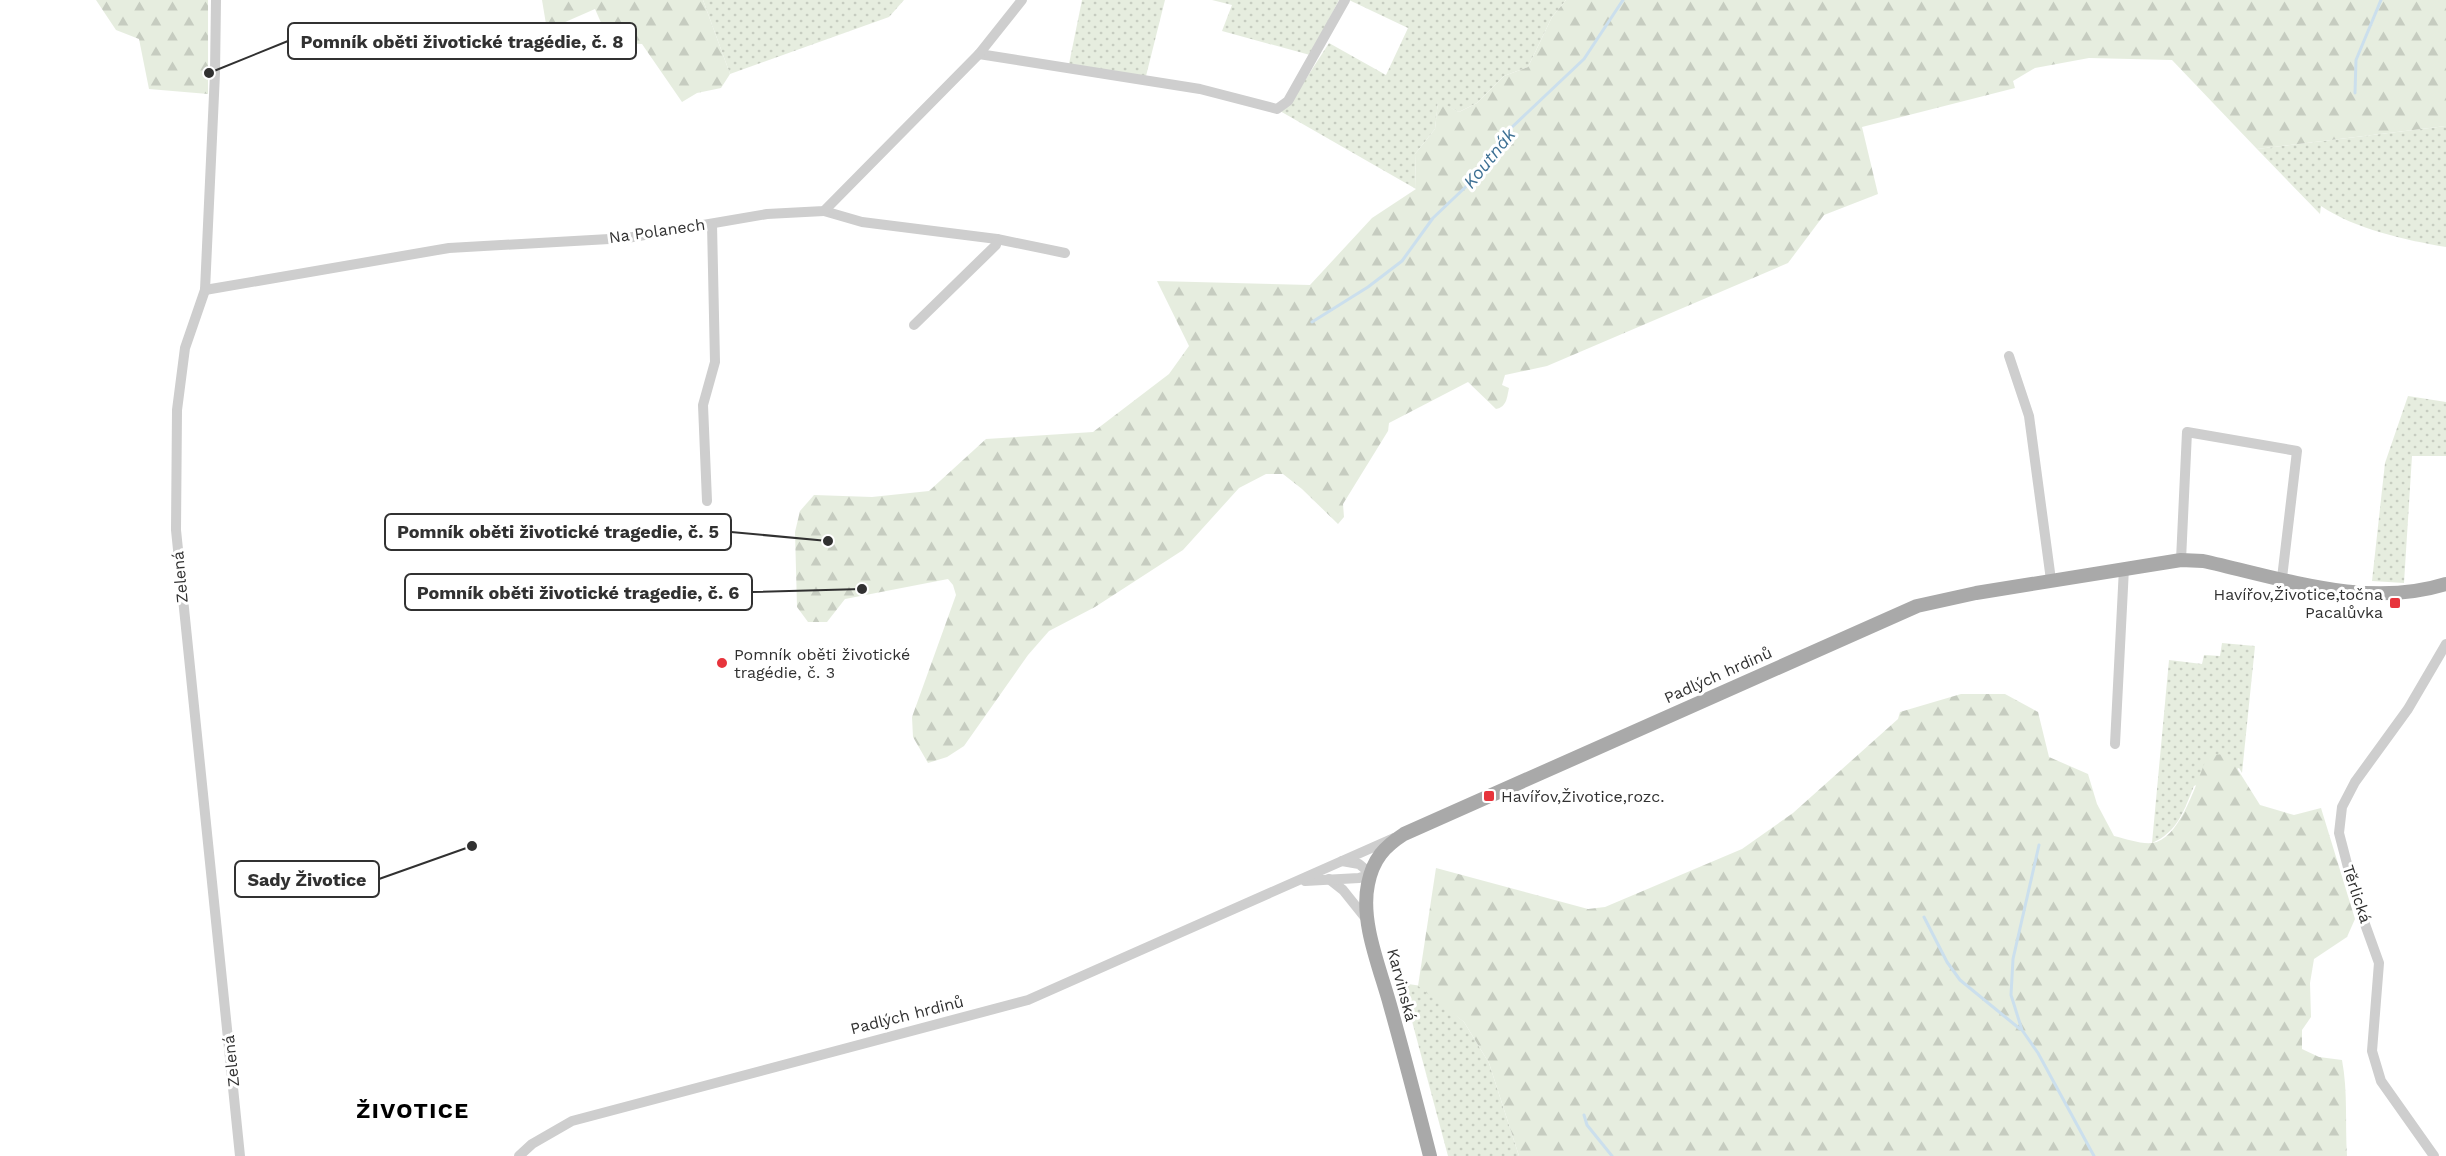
<svg xmlns="http://www.w3.org/2000/svg" width="2446" height="1156" font-family="'Work Sans',sans-serif">
<style>
.grass{fill:url(#grass-dots)}
.forest{fill:url(#forest-firs)}
.lines{fill:none;stroke-linecap:round;stroke-linejoin:round}
.stream{stroke:#cbdfed;stroke-width:3}
.minor{stroke:#cecece;stroke-width:10}
.major{stroke:#a9a9a9;stroke-width:14}
.poi-dot{fill:#e7343c;stroke:#fff;stroke-width:2}
.labels{text-anchor:middle;dominant-baseline:central;stroke-width:6;stroke-linejoin:round;paint-order:stroke}
.street-label{font-size:16px;fill:#313131;stroke:#fff}
.poi-label{font-size:16px;fill:#313131;stroke:#fff;text-anchor:start}
.water-label{font-size:18px;font-style:italic;fill:#3d7094;stroke:#fff}
.district-label{font-size:22px;font-weight:bold;letter-spacing:1.5px;fill:#000;stroke:#fff}
.leader{fill:none;stroke:#313131;stroke-width:2}
.callout-dot{fill:#313131;stroke:#fff;stroke-width:2}
.callout{fill:#fff;stroke:#313131;stroke-width:2}
.callout-label{font-size:18px;text-anchor:middle;font-weight:bold;fill:#313131}
</style>
<defs>
<pattern id="grass-dots" width="8" height="8" patternUnits="userSpaceOnUse" patternTransform="scale(1.5)"><rect width="8" height="8" fill="#e6eddf"/><path d="M2 2h.1M6 6h.1" fill="none" stroke="#c6ccc0" stroke-width="1.8" stroke-linecap="round"/></pattern>
<pattern id="forest-firs" width="22" height="20" patternUnits="userSpaceOnUse" patternTransform="scale(1.5)"><rect width="22" height="20" fill="#e6eddf"/><path d="M5 1l3.5 6h-7zM16 11l3.5 6h-7z" fill="#c6ccc0"/></pattern>
</defs>
<rect width="100%" height="100%" fill="#fff"/>
<g class="grass">
<polygon points="703,0 904,0 889,17 730,74"/>
<polygon points="1082,0 1165,0 1146,76 1069,64"/>
<polygon points="1212,0 1339,0 1310,55 1222,31 1232,5"/>
<polygon points="1349,0 1566,0 1552,17 1528,67 1504,76 1477,103 1459,112 1438,102 1435,129 1415,154 1416,189 1280,111 1291,102 1329,43 1386,75 1408,28"/>
<path d="M2446 126V247C2405 240 2355 229 2321 206L2320 214 2257 149Z"/>
<polygon points="2408,396 2446,402 2446,456 2412,456 2404,583 2372,581 2385,463"/>
<path d="M2222 643 2255 646 2242 773 2239 768 2194 786C2184 810 2178 832 2152 843L2169 660 2202 664 2204 655 2220 656Z"/>
<polygon points="1408,984 1422,986 1464,1022 1489,1063 1519,1156 1448,1156 1405,995"/>
</g>
<g class="forest">
<polygon points="96,0 208,0 208,94 149,89 139,39 116,30"/>
<polygon points="542,0 703,0 730,74 721,88 697,93 682,102 642,44 610,43 595,9 547,30"/>
<path d="M1566 0H2446V126L2257 149 2172 60 2089 58 2035 68 2013 81 2015 88 1862 127 1878 194 1824 215 1788 263 1547 366 1505 375 1502 385 1509 388C1507 397 1507 407 1496 409L1468 382 1389 423 1388 431 1343 504 1344 517 1338 524 1302 489 1283 474H1266L1239 488 1183 550 1095 607 1049 631 1028 655 964 746 947 757 928 763 913 737 912 717 956 595 953 585 948 579 845 599 827 622H808L797 607 795 532 800 511 814 495 872 497 929 491 986 439 1093 432 1169 374 1189 346 1157 281 1310 285 1372 218 1416 189 1415 154 1435 129 1438 101 1459 112 1477 103 1504 76 1528 67 1552 17Z"/>
<path d="M1961 694H2005L2038 712 2049 757 2088 774 2097 804 2114 836C2126 839 2140 844 2152 843 2181 840 2197 779 2208 755L2228 754 2260 805 2294 815 2321 808 2355 919 2347 937 2314 959 2310 983 2311 1017 2302 1030V1049L2319 1057 2342 1060C2348 1092 2345 1123 2347 1156H1519L1489 1063 1464 1022 1418 986 1436 868 1588 909 1605 907 1742 849 1793 813 1898 719 1900 712Z"/>
</g>
<g class="lines">
<g class="stream">
<polyline points="2355,93 2356,60 2381,0"/>
<polyline points="1312,322 1368,287 1402,261 1433,218 1475,178 1510,129 1584,59 1623,0"/>
<polyline points="2039,845 2013,959 2011,995 2022,1030 2038,1053 2094,1156"/>
<polyline points="1924,917 1947,962 1960,980 2020,1029"/>
<polyline points="1584,1115 1587,1125 1612,1156"/>
</g>
<g class="minor">
<polyline points="216,0 215,73 205,290 185,348 177,410 176,530 240,1156"/>
<polyline points="979,54 1200,89 1277,109 1288,101 1345,0"/>
<polyline points="824,211 862,222 997,239 1065,253"/>
<polyline points="205,290 449,248 627,238 767,214 824,211 979,54 1022,0"/>
<polyline points="914,325 996,245 997,239"/>
<polyline points="2009,356 2029,416 2051,580"/>
<polyline points="707,501 703,405 715,362 712,224"/>
<polyline points="2181,560 2187,432 2297,451 2282,578"/>
<polyline points="2115,744 2124,568"/>
<polyline points="1329,879 1343,890 1367,920"/>
<polyline points="1305,881 1359,878 1371,874 1359,864 1342,861"/>
<polyline points="519,1156 532,1144 572,1121 1028,1000 1394,838"/>
<polyline points="2434,1156 2381,1081 2372,1051 2379,963 2357,902 2339,833 2342,807 2355,782 2408,709 2446,644"/>
</g>
<path class="major" d="M1430 1156C1417 1105 1404 1055 1390 1005 1380 968 1360 922 1368 884 1373 859 1384 847 1404 834L1917 606 1976 593 2181 560 2203 561C2281 578 2367 609 2446 584"/>
</g>
<g class="poi-dot">
<rect x="2389" y="597" width="12" height="12" rx="3"/>
<circle cx="722" cy="663" r="6"/>
<rect x="1483" y="790" width="12" height="12" rx="3"/>
</g>
<g class="labels">
<g class="street-label">
<text transform="translate(657 231) rotate(-8)">Na Polanech</text>
<text transform="translate(180 577) rotate(-95)">Zelená</text>
<text transform="translate(1718 675) rotate(-24)">Padlých hrdinů</text>
<text transform="translate(2357 894) rotate(72)">Těrlická</text>
<text transform="translate(1402 985) rotate(75)">Karvinská</text>
<text transform="translate(907 1015) rotate(-14)">Padlých hrdinů</text>
<text transform="translate(231 1061) rotate(-96)">Zelená</text>
</g>
<g class="poi-label">
<text x="2383" y="594" text-anchor="end">Havířov,Životice,točna<tspan x="2383" dy="18">Pacalůvka</tspan></text>
<text x="734" y="654">Pomník oběti životické<tspan x="734" dy="18">tragédie, č. 3</tspan></text>
<text x="1501" y="796">Havířov,Životice,rozc.</text>
</g>
<g class="water-label">
<text transform="translate(1489 158) rotate(-51)">Koutnák</text>
</g>
<g class="district-label">
<text x="413" y="1110">ŽIVOTICE</text>
</g>
</g>
<path class="leader" d="M209 73L288 41M828 541L731 532M862 589L752 592M472 846L379 879"/>
<g class="callout-dot">
<circle cx="209" cy="73" r="6"/>
<circle cx="828" cy="541" r="6"/>
<circle cx="862" cy="589" r="6"/>
<circle cx="472" cy="846" r="6"/>
</g>
<g class="callout">
<rect x="288" y="23" width="348" height="36" rx="6"/>
<rect x="385" y="514" width="346" height="36" rx="6"/>
<rect x="405" y="574" width="347" height="36" rx="6"/>
<rect x="235" y="861" width="144" height="36" rx="6"/>
</g>
<g class="callout-label">
<text x="462" y="48">Pomník oběti životické tragédie, č. 8</text>
<text x="558" y="538">Pomník oběti životické tragedie, č. 5</text>
<text x="578" y="599">Pomník oběti životické tragedie, č. 6</text>
<text x="307" y="886">Sady Životice</text>
</g>
</svg>
